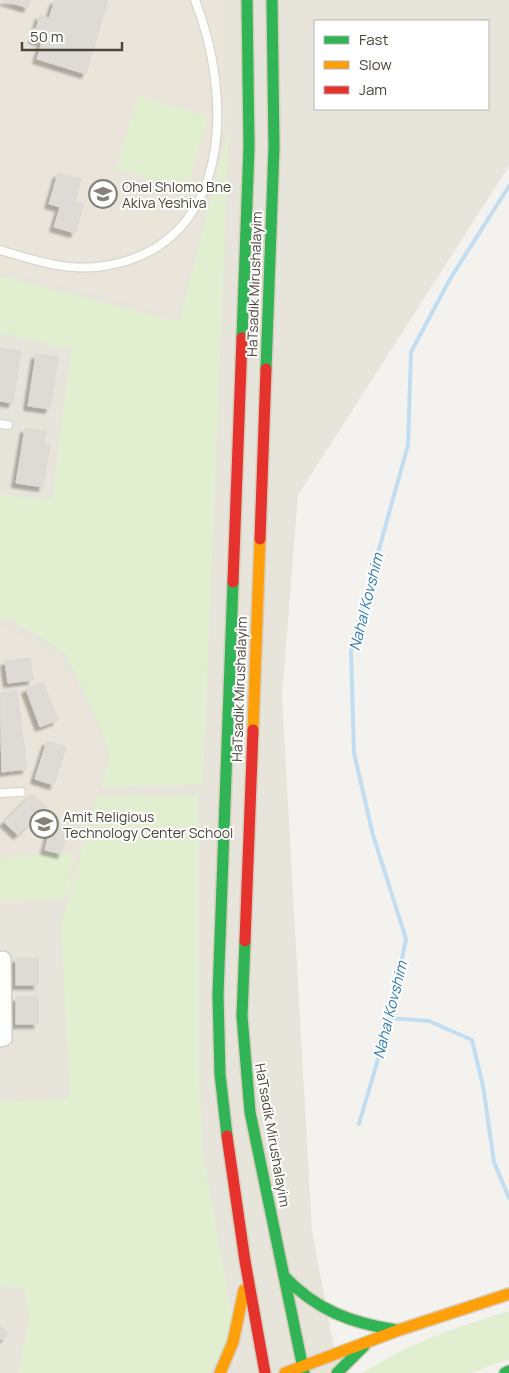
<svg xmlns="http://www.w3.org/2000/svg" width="509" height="1373" font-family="Manrope,sans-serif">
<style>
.residential{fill:#e7e4dc;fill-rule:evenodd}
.education{fill:#eae5da}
.green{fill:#e1eecf}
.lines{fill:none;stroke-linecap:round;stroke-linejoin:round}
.stream{stroke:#c0ddf1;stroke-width:4}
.building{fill:#dedbd6;stroke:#dcd9d4;filter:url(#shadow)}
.lane-casing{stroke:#d2d0cb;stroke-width:10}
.street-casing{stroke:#d2d0cb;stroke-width:18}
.fast-casing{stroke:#d6cebb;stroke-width:14}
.slow-casing{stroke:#d6cebb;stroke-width:14}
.jam-casing{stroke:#d6cebb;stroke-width:14}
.lane{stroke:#fdfdfc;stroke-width:8}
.street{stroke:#fdfdfc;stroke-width:15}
.fast{stroke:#30b455;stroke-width:11}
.slow{stroke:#ff9f0a;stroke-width:11}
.jam{stroke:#e5322d;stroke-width:11}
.labels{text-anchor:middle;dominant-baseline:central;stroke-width:4;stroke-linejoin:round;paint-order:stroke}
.poi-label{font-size:14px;fill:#4b4439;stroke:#fff;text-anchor:start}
.street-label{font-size:14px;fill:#4b4439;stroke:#fff}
.water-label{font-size:15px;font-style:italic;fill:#2e7ab2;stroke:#fff}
</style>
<defs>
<filter id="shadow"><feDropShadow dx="-4.5" dy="4.5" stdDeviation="1" flood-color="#0004"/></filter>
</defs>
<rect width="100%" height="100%" fill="#f4f2ee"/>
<path class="residential" d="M0 0H509V166L298 495 282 696 312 1231 339 1373H0ZM315 21H488V109H315Z"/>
<g class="education">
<polygon points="0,0 224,0 226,119 176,315 0,269"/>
<polygon points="7,628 58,659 93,715 102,736 105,753 71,894 60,901 0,905 0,629"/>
</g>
<g class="green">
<polygon points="138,96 208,116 187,190 117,169"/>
<polygon points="229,128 203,784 101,788 110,754 101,728 65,653 11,619 0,620 0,492 2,495 52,500 71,349 0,333 0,276 179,322"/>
<polygon points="198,795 199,1079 204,1160 234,1326 210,1373 18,1373 29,1319 25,1289 0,1286 0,1102 70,1099 61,926 97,796"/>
<polygon points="69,852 75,858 68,893 62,898 0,901 0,857"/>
<path d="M509 1311V1359L471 1373H362C411 1342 454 1328 509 1311Z"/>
</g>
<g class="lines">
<g class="stream">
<polyline points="390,1018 429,1021 472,1040 483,1086 494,1162 509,1198"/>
<polyline points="359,1124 390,1018 406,939 373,835 354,753 351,650 408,445 411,352 450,279 509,186"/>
</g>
</g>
<g class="building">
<polygon points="2,0 30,0 28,8"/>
<polygon points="55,0 108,0 86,74 37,59 42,42 33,39 40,15 49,18"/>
<polygon points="58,173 81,179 75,202 84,204 75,233 54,227 60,207 49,204"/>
<polygon points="0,348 21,351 13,403 0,401"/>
<polygon points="36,354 58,357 50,409 28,406"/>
<polygon points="25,428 46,431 44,444 50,445 43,487 16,483"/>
<polygon points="30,658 33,680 8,683 5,661"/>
<polygon points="43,682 58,720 40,727 26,689"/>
<polygon points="17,690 27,769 2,772 0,693"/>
<polygon points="47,741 66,747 54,785 35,779"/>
<polygon points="32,794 46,807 18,835 4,822"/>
<polygon points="51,826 67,830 62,854 45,850"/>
<rect x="16" y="958" width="22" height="27"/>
<rect x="16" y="997" width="22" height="27"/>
<polygon points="0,1327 5,1329 7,1334 5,1338 0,1340"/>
</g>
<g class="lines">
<defs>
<g id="lane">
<path d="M0 250C33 260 69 272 104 266 234 246 233 96 195 0"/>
<polyline points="0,424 8,425"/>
<polyline points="0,793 21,792"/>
</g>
<polyline id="street" points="0,1039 4,1038 3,959"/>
<g id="fast">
<polyline points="242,338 249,147 247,0"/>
<polyline points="266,369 274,147 272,0"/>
<polyline points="245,941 242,1016 250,1112 304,1373"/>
<polyline points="227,1136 220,1074 218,995 233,582"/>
<path d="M284 1276C316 1310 351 1323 396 1330"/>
<polyline points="337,1373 364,1346"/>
<polyline points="505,1373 509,1371"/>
</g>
<g id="slow">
<polyline points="253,730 260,539"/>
<polyline points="220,1373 233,1342 244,1290"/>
<polyline points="285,1373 399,1330 509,1294"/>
</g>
<g id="jam">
<polyline points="260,539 266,369"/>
<polyline points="233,582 242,338"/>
<polyline points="245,941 253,730"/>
<polyline points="227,1136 245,1261 265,1373"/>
</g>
</defs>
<use href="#lane" class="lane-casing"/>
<use href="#street" class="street-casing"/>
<use href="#fast" class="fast-casing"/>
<use href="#slow" class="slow-casing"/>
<use href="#jam" class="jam-casing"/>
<use href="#lane" class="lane"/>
<use href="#street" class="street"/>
<use href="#fast" class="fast"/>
<use href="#slow" class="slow"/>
<use href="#jam" class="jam"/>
</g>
<defs>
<symbol id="school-ring" viewBox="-11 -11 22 22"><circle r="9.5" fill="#fff" stroke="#868178" stroke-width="1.5"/><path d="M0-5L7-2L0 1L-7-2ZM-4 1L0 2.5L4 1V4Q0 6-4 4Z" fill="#868178"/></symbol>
</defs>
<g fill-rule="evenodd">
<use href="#school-ring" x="87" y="178" width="32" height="32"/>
<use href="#school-ring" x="28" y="808" width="32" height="32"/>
</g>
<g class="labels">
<g class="poi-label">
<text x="122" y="186">Ohel Shlomo Bne<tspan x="122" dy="16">Akiva Yeshiva</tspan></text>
<text x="63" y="816">Amit Religious<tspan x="63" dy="16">Technology Center School</tspan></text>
</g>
<g class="street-label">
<text transform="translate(254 284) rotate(-88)">HaTsadik Mirushalayim</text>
<text transform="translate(239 689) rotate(-88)">HaTsadik Mirushalayim</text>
<text transform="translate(273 1135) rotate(80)">HaTsadik Mirushalayim</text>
</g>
<g class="water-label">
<text transform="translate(366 602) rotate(-76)">Nahal Kovshim</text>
<text transform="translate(390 1010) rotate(-76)">Nahal Kovshim</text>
</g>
</g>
<rect x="314" y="20" width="175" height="90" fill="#ffffff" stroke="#b7b4b0"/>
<rect x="324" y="36" width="25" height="8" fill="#30b455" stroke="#b7b4b0"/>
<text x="359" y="45" font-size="15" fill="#4b4439">Fast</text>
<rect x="324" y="61" width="25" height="8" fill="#ff9f0a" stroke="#b7b4b0"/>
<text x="359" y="70" font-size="15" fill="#4b4439">Slow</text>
<rect x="324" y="86" width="25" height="8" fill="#e5322d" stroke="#b7b4b0"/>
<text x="359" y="95" font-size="15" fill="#4b4439">Jam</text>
<path d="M22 42v8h100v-8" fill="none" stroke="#4b4439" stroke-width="2.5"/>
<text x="30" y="42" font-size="15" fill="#4b4439" stroke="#ffffff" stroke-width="4" paint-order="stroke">50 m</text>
</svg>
